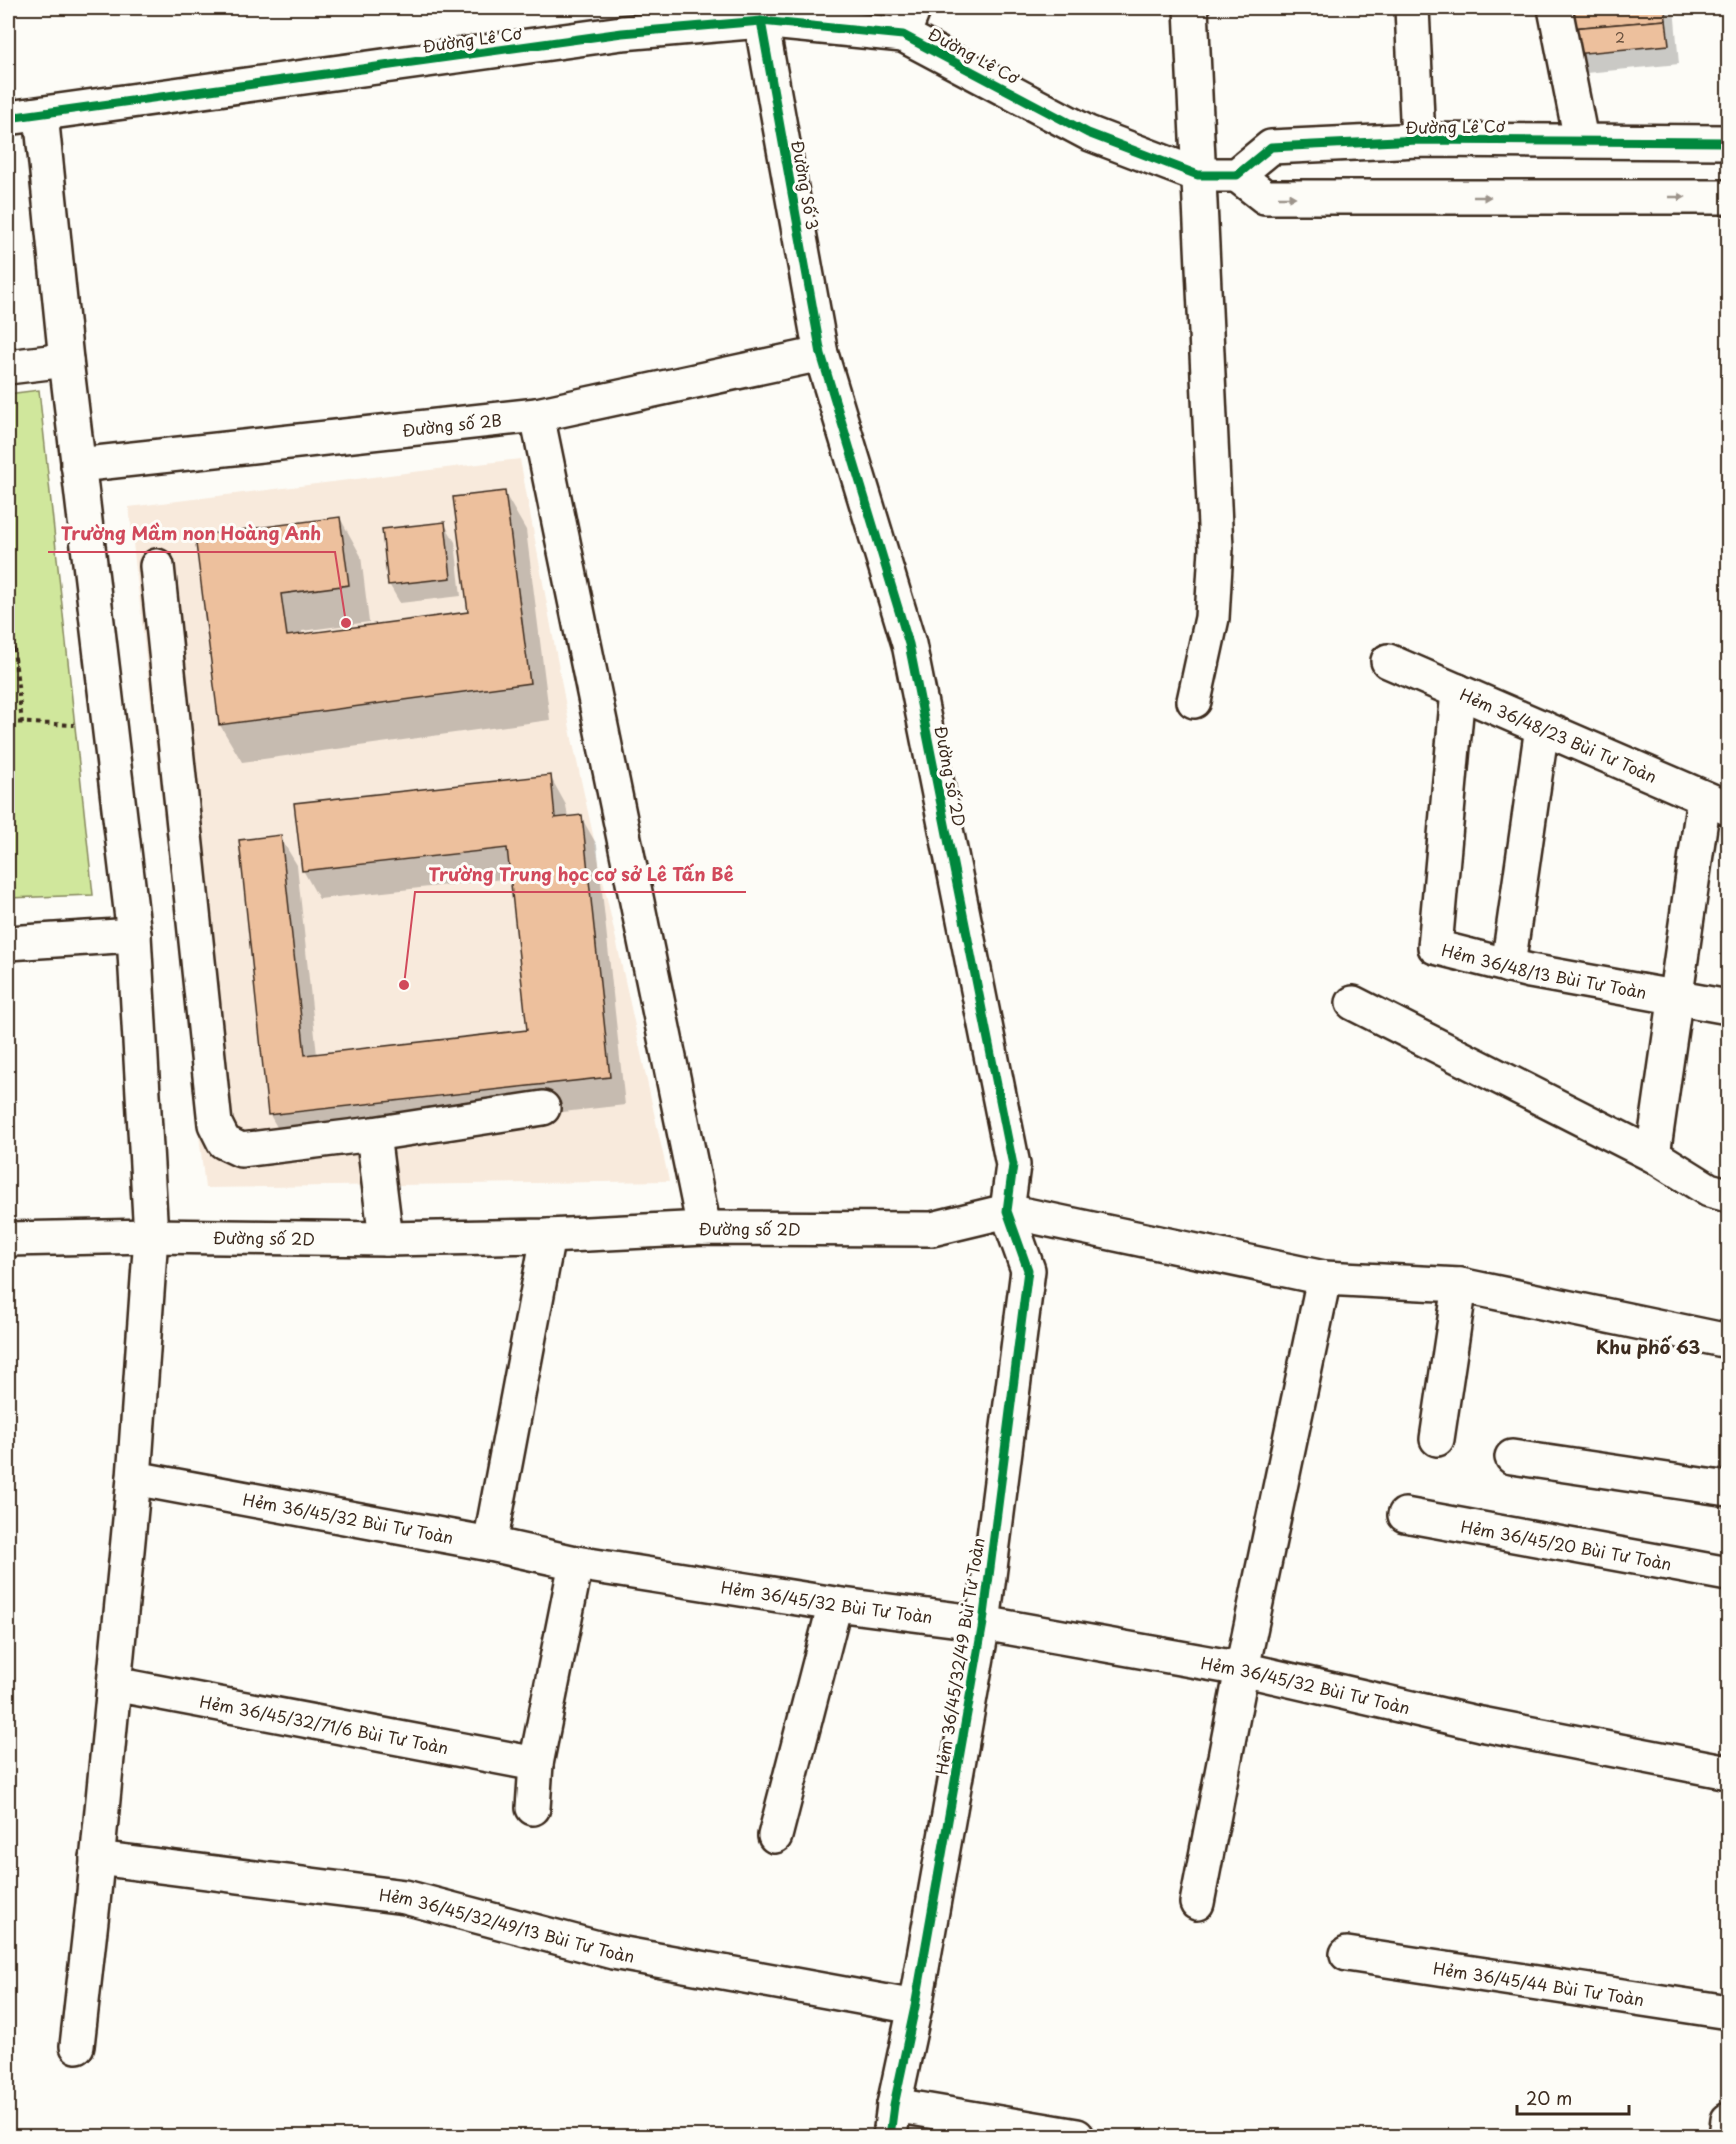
<svg xmlns="http://www.w3.org/2000/svg" width="1736" height="2144" font-family="'Playpen Sans',sans-serif">
<style>
.built{fill:#f8eadc}
.green{fill:#d0e79c;stroke:#86885d;stroke-width:1.5}
.shadow{fill:#0003}
.building{fill:#edc09d;stroke:#3b2a1e;stroke-width:1.5}
.lines{fill:none;stroke-linecap:round;stroke-linejoin:round}
.minor-casing{stroke:#3b2a1e;stroke-width:38}
.path{stroke:#3b2a1e;stroke-width:4;stroke-dasharray:4.5 4.5;stroke-linecap:butt}
.minor{stroke:#fdfcf7;stroke-width:33}
.cycleway-casing{stroke:#fdfcf7;stroke-width:13}
.cycleway{stroke:#00873e;stroke-width:9}
.oneway{fill:#9c938a}
.labels{text-anchor:middle;dominant-baseline:central;stroke-width:6;stroke-linejoin:round;paint-order:stroke}
.number-label{font-size:14px;fill:#68503e}
.street-label{font-size:16px;fill:#3b2a1e;stroke:#fdfcf7}
.neighbourhood-label{font-size:18px;font-weight:bold;fill:#3b2a1e;stroke:#fdfcf7}
.leader{fill:none;stroke:#d1495b;stroke-width:2}
.callout-dot{fill:#d1495b;stroke:#fdfcf7;stroke-width:2}
.callout-label{font-size:18px;text-anchor:middle;font-weight:bold;fill:#d1495b;stroke:#fdfcf7;stroke-width:6;stroke-linejoin:round;paint-order:stroke}
</style>
<rect width="100%" height="100%" fill="#fdfcf7"/>
<filter id="ink" filterUnits="userSpaceOnUse"><feTurbulence type="fractalNoise" baseFrequency=".0167" numOctaves="2"/><feDisplacementMap in="SourceGraphic" scale="12" xChannelSelector="R" yChannelSelector="G"/><feConvolveMatrix kernelMatrix="1 2 1 2 8 2 1 2 1" color-interpolation-filters="sRGB"/></filter>
<g filter="url(#ink)">
<polygon class="built" points="520,459 572,739 669,1181 205,1188 129,507"/>
<polygon class="green" points="39,390 93,895 8,898 8,394"/>
<g class="shadow">
<polygon points="1572,8 1674,8 1679,64 1586,73 1575,54"/>
<polygon points="504,492 526,530 550,720 242,762 220,725 196,538 340,518 361,556 369,622 302,631 302,636 469,613"/>
<polygon points="444,523 455,542 461,596 400,603 389,584"/>
<polygon points="550,776 566,805 568,818 581,817 597,845 625,1105 286,1143 270,1115 280,837 297,865 317,1055 529,1032 512,878 319,899 303,870"/>
</g>
<g class="building">
<polygon points="1570,8 1665,8 1666,20 1571,28"/>
<polygon points="1666,20 1669,45 1574,54 1571,28"/>
<polygon points="505,491 530,683 219,725 195,536 340,517 349,585 281,594 287,636 468,612 453,497"/>
<polygon points="445,522 451,578 388,585 382,529"/>
<polygon points="551,775 555,818 582,815 610,1077 268,1115 239,840 281,835 305,1055 527,1030 507,848 302,871 294,803"/>
</g>
<g class="lines">
<defs>
<g id="minor">
<polyline points="1191,8 1216,548 1212,618 1194,701"/>
<polyline points="1412,8 1418,140"/>
<polyline points="1555,8 1581,140"/>
<polyline points="761,21 821,354 909,644 1013,1165 1007,1211 1028,1270 983,1623 915,2007 894,2105 890,2136"/>
<polyline points="903,35 914,8"/>
<polyline points="41,114 66,360 134,935 151,1236 134,1478 93,1903 77,2046"/>
<polyline points="8,118 622,33 761,21 903,35 1088,133 1198,175 1237,175 1271,147 1418,140 1728,142"/>
<polyline points="1237,175 1265,197 1728,197"/>
<polyline points="8,367 66,360"/>
<polyline points="537,415 704,1228"/>
<path id="s1" d="M78 465 537 415 821 354"/>
<polyline points="157,566 215,1124 224,1142 241,1150 373,1134 543,1108"/>
<path id="s2" d="M1388 661 1728 808"/>
<path id="s3" d="M1458 691 1435 947 1530 971 1728 1007"/>
<polyline points="8,943 134,935"/>
<polyline points="1508,966 1542,727"/>
<polyline points="1353,1003 1653,1155 1709,1190 1728,1195"/>
<polyline points="373,1134 386,1239"/>
<polyline points="1653,1155 1704,798"/>
<path id="s4" d="M8 1239 151 1236 386 1239 548 1236 704 1228 932 1229 1007 1211 1324 1278 1460 1285 1728 1341"/>
<polyline points="1437,1439 1460,1285"/>
<polyline points="1512,1457 1728,1489"/>
<path id="s5" d="M134 1478 490 1544 576 1563 835 1604 983 1623 1242 1669 1481 1724 1728 1772"/>
<path id="s6" d="M1405 1515 1728 1574"/>
<polyline points="490,1544 548,1236"/>
<path id="s7" d="M114 1684 536 1764"/>
<polyline points="533,1808 536,1764 576,1563"/>
<polyline points="775,1836 835,1604"/>
<path id="s8" d="M97 1858 405 1897 613 1952 915 2007"/>
<polyline points="1197,1903 1242,1669 1324,1278"/>
<path id="s9" d="M1347 1954 1728 2012"/>
<polyline points="894,2105 1077,2136"/>
<polyline points="1726,2136 1728,2120"/>
</g>
</defs>
<use href="#minor" class="minor-casing"/>
<g class="path">
<polyline points="8,594 22,723"/>
<polyline points="8,718 8,745"/>
<polyline points="9,722 74,725"/>
</g>
<use href="#minor" class="minor"/>
<defs>
<g id="cycleway">
<polyline points="761,21 821,354 909,644 1013,1165 1007,1211 1028,1270 983,1623 915,2007 894,2105 890,2136"/>
<polyline points="8,118 622,33 761,21 903,35 1088,133 1198,175 1237,175 1271,147 1418,140 1728,142"/>
</g>
</defs>
<use href="#cycleway" class="cycleway-casing"/>
<use href="#cycleway" class="cycleway"/>
</g>
<defs><path id="oneway-solid" d="M-6-.8H1V-3.2L6.5 0L1 3.2V.8H-6Z" transform="scale(1.5)"/></defs>
<g class="oneway">
<use href="#oneway-solid" transform="translate(1287 197)"/>
<use href="#oneway-solid" transform="translate(1482 197)"/>
<use href="#oneway-solid" transform="translate(1677 197)"/>
</g>
</g>
<g class="labels">
<g class="number-label">
<text x="1620" y="37">2</text>
</g>
<g class="street-label">
<text transform="translate(472 39) rotate(-8)">Đường Lê Cơ</text>
<text transform="translate(974 55) rotate(28)">Đường Lê Cơ</text>
<text transform="translate(1455 126) rotate(-1)">Đường Lê Cơ</text>
<text transform="translate(806 185) rotate(80)">Đường Số 3</text>
<text stroke="none"><textPath href="#s1" startOffset="376">Đường số 2B</textPath></text>
<text stroke="none"><textPath href="#s2" startOffset="186">Hẻm 36/48/23 Bùi Tư Toàn</textPath></text>
<text transform="translate(951 776) rotate(79)">Đường số 2D</text>
<text stroke="none"><textPath href="#s3" startOffset="369">Hẻm 36/48/13 Bùi Tư Toàn</textPath></text>
<text stroke="none"><textPath href="#s4" startOffset="742">Đường số 2D</textPath></text>
<text stroke="none"><textPath href="#s4" startOffset="256">Đường số 2D</textPath></text>
<text stroke="none"><textPath href="#s5" startOffset="218">Hẻm 36/45/32 Bùi Tư Toàn</textPath></text>
<text stroke="none"><textPath href="#s6" startOffset="164">Hẻm 36/45/20 Bùi Tư Toàn</textPath></text>
<text stroke="none"><textPath href="#s5" startOffset="704">Hẻm 36/45/32 Bùi Tư Toàn</textPath></text>
<text transform="translate(959 1656) rotate(-81)">Hẻm 36/45/32/49 Bùi Tư Toàn</text>
<text stroke="none"><textPath href="#s5" startOffset="1190">Hẻm 36/45/32 Bùi Tư Toàn</textPath></text>
<text stroke="none"><textPath href="#s7" startOffset="214">Hẻm 36/45/32/71/6 Bùi Tư Toàn</textPath></text>
<text stroke="none"><textPath href="#s8" startOffset="416">Hẻm 36/45/32/49/13 Bùi Tư Toàn</textPath></text>
<text stroke="none"><textPath href="#s9" startOffset="194">Hẻm 36/45/44 Bùi Tư Toàn</textPath></text>
</g>
<g class="neighbourhood-label">
<text x="1648" y="1346">Khu phố 63</text>
</g>
</g>
<path class="leader" d="M346 623L335 552H48M404 985L415 892H746"/>
<g class="callout-dot">
<circle cx="346" cy="623" r="6"/>
<circle cx="404" cy="985" r="6"/>
</g>
<g class="callout-label">
<text x="191" y="540">Trường Mầm non Hoàng Anh</text>
<text x="581" y="881">Trường Trung học cơ sở Lê Tấn Bê</text>
</g>
<rect width="1736" height="2144" fill="none" stroke="#fdfcf7" stroke-width="30"/>
<rect x="15" y="15" width="1706" height="2114" fill="none" stroke="#3b2a1e" stroke-width="2" filter="url(#ink)"/>
<path d="M1517 2105v9h112v-9" fill="none" stroke="#3b2a1e" stroke-width="3"/>
<text x="1526" y="2105" font-size="18" fill="#3b2a1e" stroke="#fdfcf7" stroke-width="4.5" paint-order="stroke">20 m</text>
</svg>
